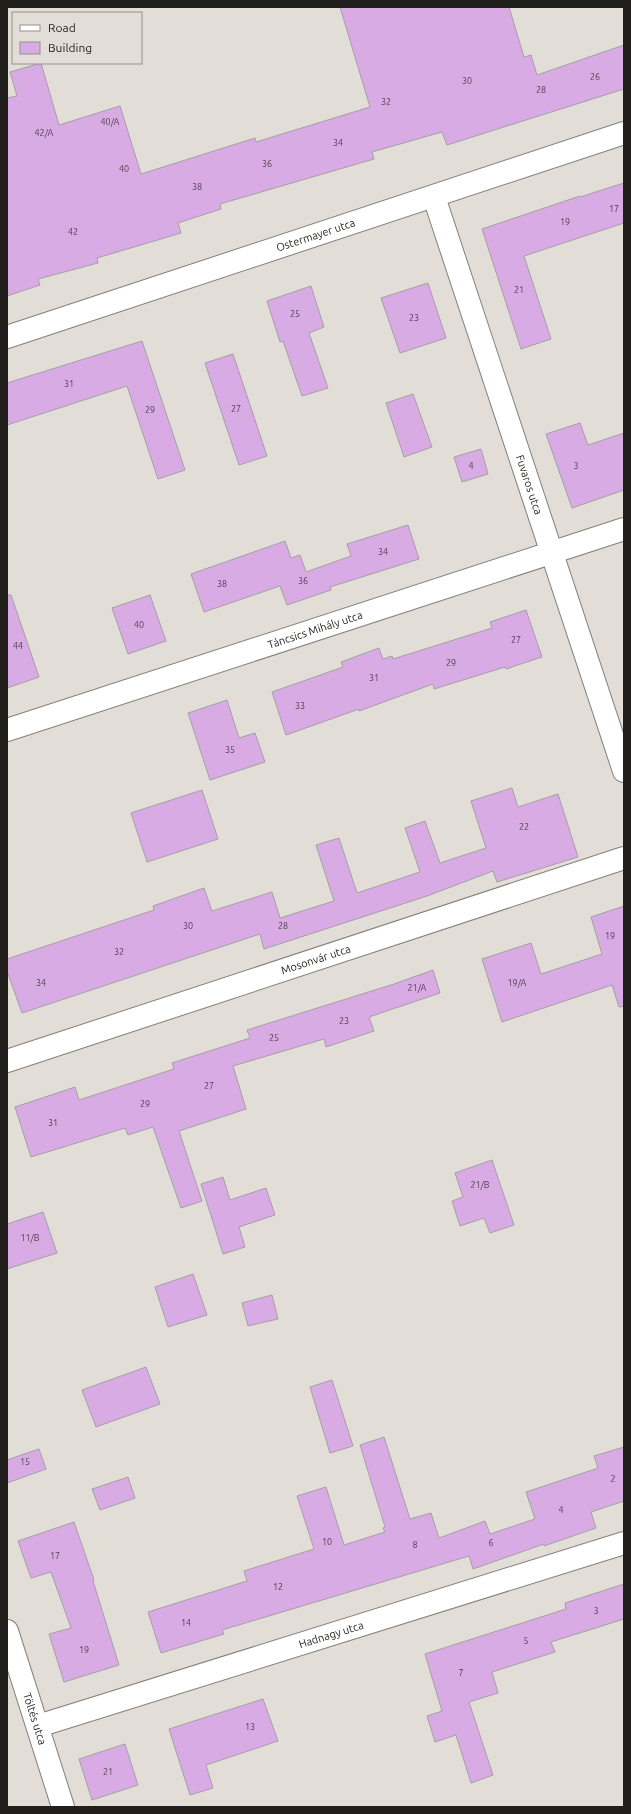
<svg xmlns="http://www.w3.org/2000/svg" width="631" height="1814" font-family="Ubuntu,sans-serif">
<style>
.building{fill:#d9abe5;stroke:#a49fa5}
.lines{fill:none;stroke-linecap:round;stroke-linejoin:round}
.minor-casing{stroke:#857f79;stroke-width:24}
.tertiary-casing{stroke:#857f79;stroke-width:24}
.minor{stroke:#fff;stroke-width:22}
.tertiary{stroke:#fff;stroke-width:22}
.labels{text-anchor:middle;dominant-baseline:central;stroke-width:3;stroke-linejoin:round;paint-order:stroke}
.number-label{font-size:9px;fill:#4f424e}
.street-label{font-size:11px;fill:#211f1c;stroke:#e3ddd7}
</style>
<rect width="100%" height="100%" fill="#e3ddd7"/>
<g class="building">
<polygon points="340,7 509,7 524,57 531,55 537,75 624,45 624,89 447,145 442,132 372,152 374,159 220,204 221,209 178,223 181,233 97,258 98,263 38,279 40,285 7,296 7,98 17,96 10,72 41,63 59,125 120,106 141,174 255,138 256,142 370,107"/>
<polygon points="624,183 624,223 524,256 551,339 521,349 482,229 580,196 580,197"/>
<polygon points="428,283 446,338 400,353 381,298"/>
<polygon points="311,286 324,327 309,333 328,388 302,396 283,341 280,342 267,301"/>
<polygon points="142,341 185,470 158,479 127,386 7,425 7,383"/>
<polygon points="233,354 267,456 239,465 205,363"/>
<polygon points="413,394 432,447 404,457 386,403"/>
<polygon points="580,423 588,445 624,433 624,490 572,508 546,434"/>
<polygon points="481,449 488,474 462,482 454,457"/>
<polygon points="408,525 419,559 330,587 331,590 287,605 280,586 204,612 191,574 285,541 291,558 300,555 306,572 351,556 347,544"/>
<polygon points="7,595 11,595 39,677 7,688"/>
<polygon points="150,595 166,641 128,654 112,608"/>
<polygon points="526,610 542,657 506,669 505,667 434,689 433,684 359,711 359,709 286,735 272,692 343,667 341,662 379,648 383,659 392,656 393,659 492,628 490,622"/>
<polygon points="227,700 239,738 255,733 265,762 210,780 188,713"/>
<polygon points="512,788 518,807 558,794 578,857 497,882 493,871 427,896 264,949 260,934 22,1013 7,971 7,959 154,910 153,906 204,888 212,911 272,892 280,918 334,901 316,845 339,838 357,893 420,872 405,828 425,821 440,863 486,848 471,801"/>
<polygon points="202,790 218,839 147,862 131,813"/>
<polygon points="624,906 624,1006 619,1007 612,985 502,1022 482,959 531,943 541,974 602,954 591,917"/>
<polygon points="433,970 440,993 369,1017 374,1031 326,1047 324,1039 233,1066 246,1109 179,1131 202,1201 181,1208 153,1127 128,1135 125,1128 31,1157 15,1107 75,1087 79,1100 174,1069 172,1063 250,1038 247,1030 394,984"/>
<polygon points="492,1160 514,1225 490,1233 484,1218 460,1226 452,1201 463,1197 455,1173"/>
<polygon points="223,1177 230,1200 266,1188 275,1215 239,1227 245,1247 223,1254 201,1184"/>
<polygon points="43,1212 57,1253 7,1269 7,1224"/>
<polygon points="193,1274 207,1315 168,1327 155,1287"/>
<polygon points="272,1295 278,1319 248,1326 242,1303"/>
<polygon points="146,1367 160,1404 96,1427 82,1390"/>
<polygon points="332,1380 353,1446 330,1453 310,1387"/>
<polygon points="384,1437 410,1519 431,1513 439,1538 485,1521 490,1534 535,1519 526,1492 598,1468 594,1456 624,1447 624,1501 591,1512 596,1528 544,1546 544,1544 473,1569 469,1556 222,1630 224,1634 161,1653 148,1612 247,1581 244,1571 314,1549 297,1496 326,1487 344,1545 385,1532 383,1528 385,1527 360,1445"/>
<polygon points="39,1449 46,1469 7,1483 7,1460"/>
<polygon points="128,1477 135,1498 100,1510 92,1489"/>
<polygon points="74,1522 94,1580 93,1581 119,1665 64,1682 49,1634 71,1628 51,1572 31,1578 18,1541"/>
<polygon points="624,1584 624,1619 551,1642 555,1652 492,1672 498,1693 469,1702 493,1775 471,1783 456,1735 435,1742 427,1716 442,1711 425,1654 566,1609 565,1603"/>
<polygon points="263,1699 278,1741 206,1765 213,1788 190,1795 169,1729"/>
<polygon points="125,1744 138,1785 92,1800 79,1759"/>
</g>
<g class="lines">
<defs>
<g id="minor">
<path id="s1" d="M434 197 624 771"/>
<path id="s2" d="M7 730 624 529"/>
<path id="s3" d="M7 1061 624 858"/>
<path id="s4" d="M7 1631 63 1807"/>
<path id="s5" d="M38 1726 624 1543"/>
</g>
<g id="tertiary">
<path id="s6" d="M7 337 624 133"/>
</g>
</defs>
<use href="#minor" class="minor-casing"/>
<use href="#tertiary" class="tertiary-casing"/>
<use href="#minor" class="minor"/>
<use href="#tertiary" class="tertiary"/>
</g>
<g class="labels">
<g class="number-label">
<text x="595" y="77">26</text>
<text x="467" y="81">30</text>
<text x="541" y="90">28</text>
<text x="386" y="102">32</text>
<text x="110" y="122">40/A</text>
<text x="44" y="133">42/A</text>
<text x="338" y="143">34</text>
<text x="267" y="164">36</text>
<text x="124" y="169">40</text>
<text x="197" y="187">38</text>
<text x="614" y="209">17</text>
<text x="565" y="222">19</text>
<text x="73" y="232">42</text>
<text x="519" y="290">21</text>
<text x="295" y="314">25</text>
<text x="414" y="318">23</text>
<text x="69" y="384">31</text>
<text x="236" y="409">27</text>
<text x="150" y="410">29</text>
<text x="471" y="466">4</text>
<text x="576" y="466">3</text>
<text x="383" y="552">34</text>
<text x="303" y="581">36</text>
<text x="222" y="584">38</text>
<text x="139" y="625">40</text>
<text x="516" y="640">27</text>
<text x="18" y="646">44</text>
<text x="451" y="663">29</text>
<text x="374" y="678">31</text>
<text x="300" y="706">33</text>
<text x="230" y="750">35</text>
<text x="524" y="827">22</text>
<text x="188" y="926">30</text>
<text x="283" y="926">28</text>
<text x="610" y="936">19</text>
<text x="119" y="952">32</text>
<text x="41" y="983">34</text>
<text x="517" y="983">19/A</text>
<text x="417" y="988">21/A</text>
<text x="344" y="1021">23</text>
<text x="274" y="1038">25</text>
<text x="209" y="1086">27</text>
<text x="145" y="1104">29</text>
<text x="53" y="1123">31</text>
<text x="480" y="1185">21/B</text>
<text x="30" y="1238">11/B</text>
<text x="25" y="1462">15</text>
<text x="613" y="1479">2</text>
<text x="561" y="1510">4</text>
<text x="327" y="1542">10</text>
<text x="491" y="1543">6</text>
<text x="415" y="1545">8</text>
<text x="55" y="1556">17</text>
<text x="278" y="1587">12</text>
<text x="596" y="1611">3</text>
<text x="186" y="1623">14</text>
<text x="526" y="1641">5</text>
<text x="84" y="1650">19</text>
<text x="461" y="1673">7</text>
<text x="250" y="1727">13</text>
<text x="108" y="1772">21</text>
</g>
<g class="street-label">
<text stroke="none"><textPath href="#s6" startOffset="325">Ostermayer utca</textPath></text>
<text stroke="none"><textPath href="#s1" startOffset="303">Fuvaros utca</textPath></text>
<text stroke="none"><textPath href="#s2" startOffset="324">Táncsics Mihály utca</textPath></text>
<text stroke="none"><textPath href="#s3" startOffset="325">Mosonvár utca</textPath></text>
<text stroke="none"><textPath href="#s5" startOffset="307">Hadnagy utca</textPath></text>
<text stroke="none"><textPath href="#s4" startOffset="92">Töltés utca</textPath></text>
</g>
</g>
<rect width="631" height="1814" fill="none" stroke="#211f1c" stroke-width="16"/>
<rect x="12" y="12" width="130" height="52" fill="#e3ddd7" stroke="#95918c"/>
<rect x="20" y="25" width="20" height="6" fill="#ffffff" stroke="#95918c"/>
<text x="48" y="32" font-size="12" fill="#211f1c">Road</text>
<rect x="20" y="42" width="20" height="12" fill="#d9abe5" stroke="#95918c"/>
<text x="48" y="52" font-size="12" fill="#211f1c">Building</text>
</svg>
